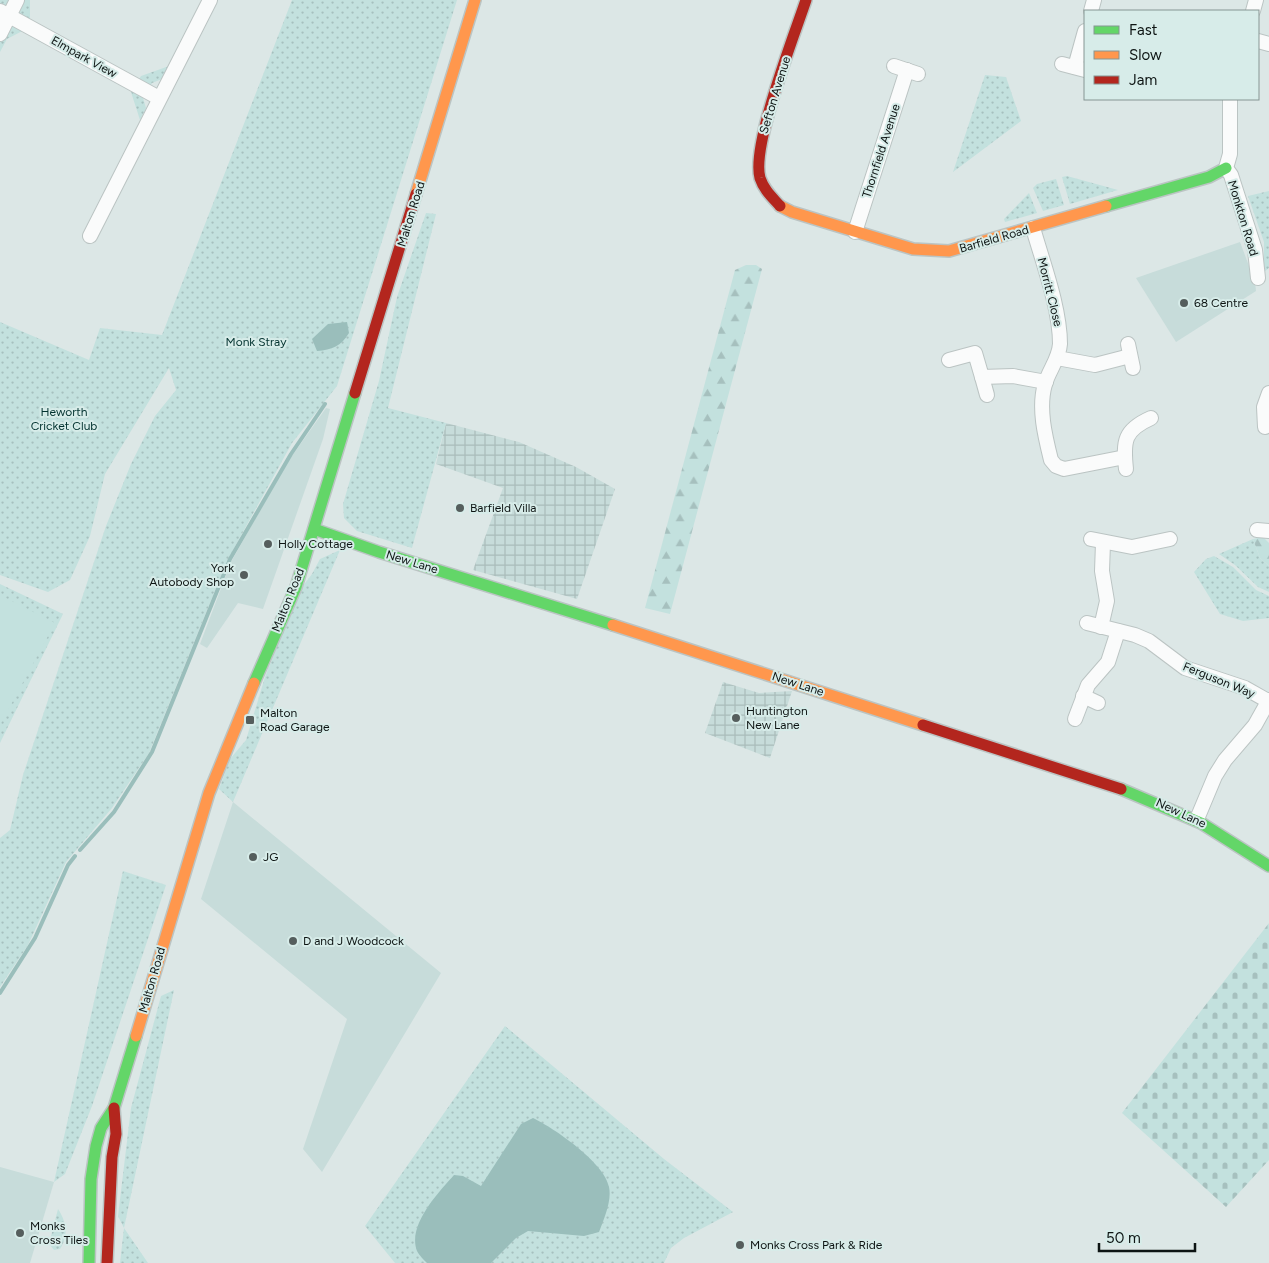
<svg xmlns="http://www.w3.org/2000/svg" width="1269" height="1263" font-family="Figtree,sans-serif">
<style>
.built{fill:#c7dcda}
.industrial{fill:url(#industrial-grid)}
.grass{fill:url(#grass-dots)}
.forest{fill:url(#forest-firs)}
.cemetery{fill:url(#cemetery-stones)}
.pitch{fill:#c3e1de}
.water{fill:#9abebb}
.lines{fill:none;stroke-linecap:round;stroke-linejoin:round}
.stream{stroke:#9abebb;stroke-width:4}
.street-casing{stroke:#bbc4c3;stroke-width:16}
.fast-casing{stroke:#bbc4c3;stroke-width:14}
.slow-casing{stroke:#bbc4c3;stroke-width:14}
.jam-casing{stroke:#bbc4c3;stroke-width:14}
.street{stroke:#fafbfb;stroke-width:14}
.fast{stroke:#63d668;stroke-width:11}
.slow{stroke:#ff974d;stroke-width:11}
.jam{stroke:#b3261e;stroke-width:11}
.poi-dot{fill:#555e5d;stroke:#d7ece9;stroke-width:2}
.labels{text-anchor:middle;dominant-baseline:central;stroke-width:4;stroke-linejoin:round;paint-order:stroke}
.street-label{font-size:12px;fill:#0d1413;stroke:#d7ece9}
.poi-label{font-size:12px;fill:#0d1413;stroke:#d7ece9;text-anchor:start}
.park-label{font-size:12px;fill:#02322f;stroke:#d7ece9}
</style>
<defs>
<pattern id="industrial-grid" width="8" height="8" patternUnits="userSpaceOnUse" patternTransform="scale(1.25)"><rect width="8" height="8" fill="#c7dcda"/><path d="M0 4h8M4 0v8" fill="none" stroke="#aabcba"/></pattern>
<pattern id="grass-dots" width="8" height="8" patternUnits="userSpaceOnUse" patternTransform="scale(1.25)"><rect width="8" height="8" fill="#c3e1de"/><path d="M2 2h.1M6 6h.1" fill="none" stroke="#a6c0be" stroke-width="1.8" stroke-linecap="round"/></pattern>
<pattern id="forest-firs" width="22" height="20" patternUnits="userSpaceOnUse" patternTransform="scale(1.25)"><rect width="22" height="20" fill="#c3e1de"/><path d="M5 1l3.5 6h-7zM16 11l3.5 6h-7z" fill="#a6c0be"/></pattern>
<pattern id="cemetery-stones" width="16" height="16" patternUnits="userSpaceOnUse" patternTransform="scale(1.25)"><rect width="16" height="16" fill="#c3e1de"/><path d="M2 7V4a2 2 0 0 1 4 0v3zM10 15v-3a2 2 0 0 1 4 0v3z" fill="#a6c0be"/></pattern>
</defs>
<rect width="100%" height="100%" fill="#dce7e6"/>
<g class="built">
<polygon points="1240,242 1255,282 1256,291 1176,342 1136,278"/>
<polygon points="326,408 330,409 323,439 263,609 238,603 207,648 200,644 231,562 287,463"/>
<polygon points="233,802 441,973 322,1172 303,1149 347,1019 201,899"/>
<polygon points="0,1167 54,1182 30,1263 0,1263"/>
</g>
<g class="industrial">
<polygon points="446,423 519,442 576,467 615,489 577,599 473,570 503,488 436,464"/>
<polygon points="723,682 759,693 792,691 770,758 705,733"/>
</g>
<g class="grass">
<polygon points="0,0 30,0 30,27 7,39 0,52"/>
<polygon points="292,0 457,0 337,386 292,443 227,561 149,753 112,808 66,862 28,945 0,987 0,838 10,830 23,775 106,526 131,464 155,416 176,390 169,368 105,474 90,536 70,580 48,592 0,575 0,322 89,360 100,328 162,335"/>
<polygon points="169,66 162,79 152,83 143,98 146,108 140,120 131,92 141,76"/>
<polygon points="985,75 1006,77 1021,121 953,172"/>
<polygon points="1067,176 1118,190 1070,204 1062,177"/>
<polygon points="1056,179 1064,205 1043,211 1033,188 1037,184"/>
<polygon points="1269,191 1269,268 1264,272 1264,242 1248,196"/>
<polygon points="1029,193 1037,213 1005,222 1004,219"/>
<polygon points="426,213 436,214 388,408 446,423 412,548 357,531 344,518 343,504 379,381 397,297"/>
<polygon points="1253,539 1260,558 1269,566 1269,592 1258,587 1235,565 1219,554"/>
<polygon points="340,550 233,802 219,789 230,759 246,740 265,677 299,591 312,574 320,559"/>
<polygon points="1214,556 1233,567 1256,590 1269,596 1269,618 1243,621 1220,614 1194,572 1206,559"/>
<polygon points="0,584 63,614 0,743"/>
<polygon points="123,871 166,885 92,1106 65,1174 54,1182"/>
<polygon points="174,990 124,1228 148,1263 120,1263 124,1228 118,1216 131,1108 161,996"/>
<polygon points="505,1026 664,1159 733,1212 684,1238 671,1248 664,1263 395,1263 365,1226"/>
<path d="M58 1209C66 1221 69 1235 60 1249L54 1250 49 1244Z"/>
</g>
<g class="forest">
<polygon points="746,265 756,265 762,269 670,614 645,608 735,270"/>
<polygon points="1263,537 1269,543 1269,566 1260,558 1253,539"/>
</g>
<polygon class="cemetery" points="1269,923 1269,1160 1226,1207 1122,1113"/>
<polygon class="pitch" points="0,595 55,623 0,725"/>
<g class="water">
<path d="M347 322 349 333C341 346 332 350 317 351L312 339 328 324Z"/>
<path d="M533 1118C554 1128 605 1163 609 1187 612 1201 604 1219 599 1232L584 1236 528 1231 516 1238 491 1263H427C424 1260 419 1255 417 1251 407 1225 439 1192 454 1175L463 1176 481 1186 521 1124Z"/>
</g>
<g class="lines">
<g class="stream">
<polyline points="80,850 114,812 152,752 230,559 291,454 325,404"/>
<polyline points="0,993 35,938 68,865 75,856"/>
</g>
<defs>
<g id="street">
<polyline points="0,11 159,98"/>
<polyline points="1091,11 1094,0"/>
<polyline points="1253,11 1256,0"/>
<polyline points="0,34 17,0"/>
<polyline points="1258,41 1269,44"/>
<polyline points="1062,64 1085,70"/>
<polyline points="894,66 918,74"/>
<polyline points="1075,67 1085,31"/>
<polyline points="1230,99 1230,154 1226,168 1231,175 1255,250 1258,278"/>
<path d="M1033 228C1043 263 1060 308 1060 344 1059 359 1049 370 1045 384 1038 408 1045 436 1051 460L1056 466 1064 469 1125 457"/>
<polyline points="855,232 907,70"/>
<polyline points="90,236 210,0"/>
<polyline points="1128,344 1133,368"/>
<polyline points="1057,358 1095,365 1130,356"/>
<polyline points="949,360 975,353 982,377 1013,376 1046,382"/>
<polyline points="982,377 987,395"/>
<polyline points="1265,427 1264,407 1269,393"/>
<path d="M1126 469C1123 441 1124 430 1151 418"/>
<polyline points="1257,530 1269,531"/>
<polyline points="1091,539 1132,547 1170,539"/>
<polyline points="1087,623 1135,635 1149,641 1185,668 1245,688 1268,701"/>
<polyline points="1101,627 1107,601 1102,571 1103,543"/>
<polyline points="1083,696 1098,703"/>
<polyline points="1075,719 1088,685 1108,662 1118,631"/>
<polyline points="1197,819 1215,776 1225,760 1255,725 1269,700"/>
</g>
<g id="fast">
<polyline points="1106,206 1209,177 1226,168"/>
<polyline points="314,529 379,552 613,625"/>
<polyline points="254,683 296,587 355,393"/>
<polyline points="1121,789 1201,823 1269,866"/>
<polyline points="89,1263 91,1179 96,1146 101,1128 114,1108 136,1036"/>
</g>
<g id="slow">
<polyline points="416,194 475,0"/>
<polyline points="780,206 792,212 913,249 949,251 1106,206"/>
<polyline points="613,625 923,725"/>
<polyline points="136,1036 209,793 254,683"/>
</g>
<g id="jam">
<path d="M780 206C772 197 764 190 760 178 751 146 794 36 806 0"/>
<polyline points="355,393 416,194"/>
<polyline points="923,725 1121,789"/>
<polyline points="107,1263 112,1157 116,1134 114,1108"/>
</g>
</defs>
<use href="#street" class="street-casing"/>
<use href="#fast" class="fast-casing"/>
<use href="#slow" class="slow-casing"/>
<use href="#jam" class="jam-casing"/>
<use href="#street" class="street"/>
<use href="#fast" class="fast"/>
<use href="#slow" class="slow"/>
<use href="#jam" class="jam"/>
</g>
<g class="poi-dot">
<circle cx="1184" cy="303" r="5"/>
<circle cx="460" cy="508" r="5"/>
<circle cx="268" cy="544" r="5"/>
<circle cx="244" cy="575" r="5"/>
<circle cx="736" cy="718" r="5"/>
<rect x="245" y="715" width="10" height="10" rx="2.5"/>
<circle cx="253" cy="857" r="5"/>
<circle cx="293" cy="941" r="5"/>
<circle cx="20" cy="1233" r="5"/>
<circle cx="740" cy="1245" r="5"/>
</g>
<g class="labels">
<g class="street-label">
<text transform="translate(84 57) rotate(29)">Elmpark View</text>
<text transform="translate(775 95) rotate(-73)">Sefton Avenue</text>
<text transform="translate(881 151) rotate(-72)">Thornfield Avenue</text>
<text transform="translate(411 214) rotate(-73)">Malton Road</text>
<text transform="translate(1243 218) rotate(73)">Monkton Road</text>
<text transform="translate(994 239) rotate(-16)">Barfield Road</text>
<text transform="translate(1050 292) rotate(76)">Morritt Close</text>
<text transform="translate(412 562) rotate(17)">New Lane</text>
<text transform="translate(288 600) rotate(-68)">Malton Road</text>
<text transform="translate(1219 680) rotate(22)">Ferguson Way</text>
<text transform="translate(798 684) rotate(18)">New Lane</text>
<text transform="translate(1181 813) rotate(25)">New Lane</text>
<text transform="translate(152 980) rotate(-74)">Malton Road</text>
</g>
<g class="poi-label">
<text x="1194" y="303">68 Centre</text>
<text x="470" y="508">Barfield Villa</text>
<text x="278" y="544">Holly Cottage</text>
<text x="234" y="568" text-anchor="end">York<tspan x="234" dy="14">Autobody Shop</tspan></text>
<text x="746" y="711">Huntington<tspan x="746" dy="14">New Lane</tspan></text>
<text x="260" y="713">Malton<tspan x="260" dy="14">Road Garage</tspan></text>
<text x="263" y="857">JG</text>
<text x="303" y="941">D and J Woodcock</text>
<text x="30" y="1226">Monks<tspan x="30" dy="14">Cross Tiles</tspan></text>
<text x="750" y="1245">Monks Cross Park &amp; Ride</text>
</g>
<g class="park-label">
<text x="256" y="342">Monk Stray</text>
<text x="64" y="412">Heworth<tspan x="64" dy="14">Cricket Club</tspan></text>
</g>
</g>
<rect x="1084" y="10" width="175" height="90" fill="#d7ece9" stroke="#869693"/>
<rect x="1094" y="26" width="25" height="8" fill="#63d668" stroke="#869693"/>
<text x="1129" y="35" font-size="15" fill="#0d1413">Fast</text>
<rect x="1094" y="51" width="25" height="8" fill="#ff974d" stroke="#869693"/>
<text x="1129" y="60" font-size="15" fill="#0d1413">Slow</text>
<rect x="1094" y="76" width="25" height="8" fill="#b3261e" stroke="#869693"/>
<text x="1129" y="85" font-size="15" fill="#0d1413">Jam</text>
<path d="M1099 1243v8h96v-8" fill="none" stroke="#0d1413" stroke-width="2.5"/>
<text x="1106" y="1243" font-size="15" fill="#0d1413" stroke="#d7ece9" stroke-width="4" paint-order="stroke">50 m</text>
</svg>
